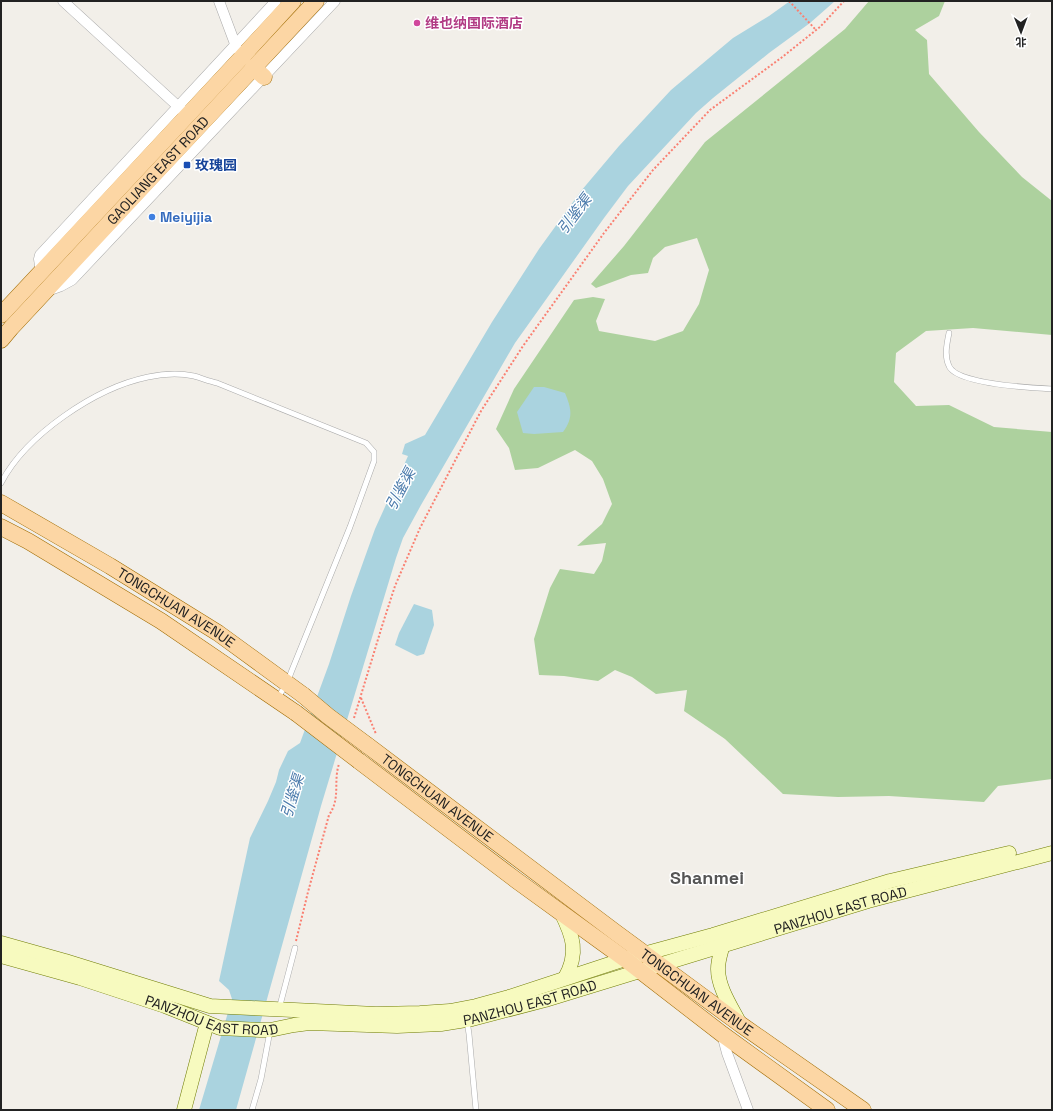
<svg xmlns="http://www.w3.org/2000/svg" width="1053" height="1111" font-family="'Space Grotesk','Noto Sans SC',sans-serif">
<style>
.forest{fill:#add19e}
.water{fill:#aad3df}
.lines{fill:none;stroke-linecap:round;stroke-linejoin:round}
.lane-casing{stroke:#a9a9a9;stroke-width:6}
.street-casing{stroke:#a9a9a9;stroke-width:11}
.secondary-casing{stroke:#707d05;stroke-width:15}
.primary-casing{stroke:#a06b00;stroke-width:17}
.path{stroke:#fa8072;stroke-width:2;stroke-dasharray:2 2;stroke-linecap:butt}
.lane{stroke:#fff;stroke-width:5}
.street{stroke:#fff;stroke-width:10}
.secondary{stroke:#f7fabf;stroke-width:14}
.primary{stroke:#fcd6a4;stroke-width:16}
.primary-bridge-casing{stroke:#a06b00;stroke-width:17;stroke-linecap:butt}
.primary-bridge{stroke:#fcd6a4;stroke-width:16}
.hotel-dot{fill:#d1479c;stroke:#fff;stroke-width:1.5}
.transit-dot{fill:#1a4fb4;stroke:#fff;stroke-width:1.5}
.shop-dot{fill:#3f7fe0;stroke:#fff;stroke-width:1.5}
.labels{text-anchor:middle;dominant-baseline:central;stroke-width:3;stroke-linejoin:round;paint-order:stroke}
.hotel-label{font-size:14px;font-weight:bold;fill:#b23c85;stroke:#fff;text-anchor:start}
.transit-label{font-size:14px;font-weight:bold;fill:#164399;stroke:#fff;text-anchor:start}
.street-label{font-size:14px;fill:#222;stroke:#fff}
.shop-label{font-size:14px;font-weight:bold;fill:#366cbe;stroke:#fff;text-anchor:start}
.water-label{font-size:15px;font-style:italic;fill:#4a7aab;stroke:#fff}
.district-label{font-size:18px;font-weight:bold;fill:#555;stroke:#fff}
</style>
<rect width="100%" height="100%" fill="#f2efe9"/>
<polygon class="forest" points="869,1 945,1 939,16 915,30 927,40 929,74 979,132 1022,177 1052,201 1052,335 973,328 926,331 896,353 894,382 916,406 949,405 994,427 1052,432 1052,779 998,786 984,802 889,796 838,797 783,794 725,739 684,711 687,690 656,694 632,677 615,670 598,681 564,676 539,675 534,639 550,588 560,569 594,574 602,561 606,543 577,546 602,524 612,504 603,479 592,461 575,450 538,468 515,470 509,448 496,429 514,389 574,300 593,297 605,299 596,321 599,331 655,341 683,331 699,304 709,270 697,238 665,247 653,258 648,273 631,275 596,288 591,284 624,246 705,142 845,29"/>
<g class="water">
<polygon points="790,1 835,1 810,23 769,53 713,98 696,113 628,186 604,218 515,343 421,505 403,538 396,558 321,806 236,1110 199,1110 232,999 229,990 219,981 250,838 268,801 276,782 279,770 288,751 300,743 329,664 351,596 375,529 408,456 402,454 405,444 425,435 492,322 539,249 581,191 619,146 671,90 733,38 769,16"/>
<path d="M534 387H544L565 393C571 408 574 417 563 432L534 434 523 433 517 412Z"/>
<polygon points="414,604 432,610 434,625 424,654 417,656 395,645 399,633"/>
</g>
<g class="lines">
<defs>
<g id="lane">
<path d="M949 333C947 343 944 356 949 366 956 384 1033 388 1052 389"/>
<path d="M1 483C26 435 95 388 148 377 162 374 180 373 194 376 201 378 209 381 217 383L366 443 374 452V461L350 527 292 670 287 683 277 699"/>
<polyline points="279,1009 295,948"/>
<polyline points="467,1021 469,1034 476,1110"/>
<polyline points="252,1110 261,1079 270,1031"/>
</g>
<g id="street">
<polyline points="63,1 182,110"/>
<polyline points="219,1 237,49"/>
<polyline points="41,273 39,259 40,255 276,1"/>
<polyline points="50,290 61,286 72,280 335,1"/>
<polyline points="722,1034 727,1053 748,1110"/>
</g>
<g id="secondary">
<path d="M561 912C573 936 579 953 565 978"/>
<polyline points="1,943 65,961 210,1006 376,1014 420,1013 450,1011 476,1006 509,997 625,959 713,935 890,881 1009,853"/>
<path d="M723 944C721 952 718 960 718 969 718 988 732 1008 740 1024"/>
<path id="s1" d="M1 956 80 978 165 1006 220 1028 260 1030H270L294 1025 309 1023 397 1026 441 1024 472 1019 545 1000 868 901 1052 853"/>
<polyline points="184,1110 207,1023"/>
</g>
<g id="primary">
<polyline points="253,67 264,77"/>
<polyline points="1,315 241,58 293,1"/>
<path id="s2" d="M1 340 11 328 316 1"/>
<path id="s3" d="M1 503 110 566 218 633 303 695"/>
<polyline points="1,527 28,541 161,621 296,713"/>
<path id="s4" d="M367 745 615 932 740 1024 863 1110"/>
<polyline points="359,761 516,880 625,959 722,1034 827,1110"/>
</g>
</defs>
<use href="#lane" class="lane-casing"/>
<use href="#street" class="street-casing"/>
<use href="#secondary" class="secondary-casing"/>
<use href="#primary" class="primary-casing"/>
<g class="path">
<polyline points="789,1 816,30"/>
<polyline points="361,698 376,734"/>
<polyline points="354,718 383,623 395,586 420,528 481,411 523,346 604,233 653,170 710,110 781,58 820,27 844,1"/>
<path d="M296 941 308 892 329 815C341 798 333 782 339 764"/>
</g>
<use href="#lane" class="lane"/>
<use href="#street" class="street"/>
<use href="#secondary" class="secondary"/>
<use href="#primary" class="primary"/>
<defs>
<g id="primary-bridge">
<polyline points="303,695 328,716 367,745"/>
<polyline points="296,713 359,761"/>
</g>
</defs>
<use href="#primary-bridge" class="primary-bridge-casing"/>
<use href="#primary-bridge" class="primary-bridge"/>
</g>
<circle class="hotel-dot" cx="417" cy="23" r="4"/>
<rect class="transit-dot" x="183" y="161" width="8" height="8" rx="2"/>
<circle class="shop-dot" cx="152" cy="217" r="4"/>
<g class="labels">
<g class="hotel-label">
<text x="425" y="23">维也纳国际酒店</text>
</g>
<g class="transit-label">
<text x="195" y="165">玫瑰园</text>
</g>
<g class="street-label">
<text stroke="none"><textPath href="#s2" startOffset="231">GAOLIANG EAST ROAD</textPath></text>
<text stroke="none"><textPath href="#s3" startOffset="204">TONGCHUAN AVENUE</textPath></text>
<text stroke="none"><textPath href="#s4" startOffset="88">TONGCHUAN AVENUE</textPath></text>
<text stroke="none"><textPath href="#s1" startOffset="868">PANZHOU EAST ROAD</textPath></text>
<text stroke="none"><textPath href="#s4" startOffset="412">TONGCHUAN AVENUE</textPath></text>
<text stroke="none"><textPath href="#s1" startOffset="544">PANZHOU EAST ROAD</textPath></text>
<text stroke="none"><textPath href="#s1" startOffset="220">PANZHOU EAST ROAD</textPath></text>
</g>
<g class="shop-label">
<text x="160" y="217">Meiyijia</text>
</g>
<g class="water-label">
<text transform="translate(574 214) rotate(-53)">引鉴渠</text>
<text transform="translate(400 489) rotate(-62)">引鉴渠</text>
<text transform="translate(292 796) rotate(-73)">引鉴渠</text>
</g>
<g class="district-label">
<text x="707" y="877">Shanmei</text>
</g>
</g>
<rect width="1053" height="1111" fill="none" stroke="#222222" stroke-width="4"/>
<g transform="translate(1021 32) rotate(179)" stroke="#ffffff" stroke-width="3" paint-order="stroke">
<path d="M0-3L7 15L0 10L-7 15Z" fill="#222222"/>
<text y="-6" font-size="11" font-weight="bold" text-anchor="middle" fill="#222222">北</text>
</g>
</svg>
